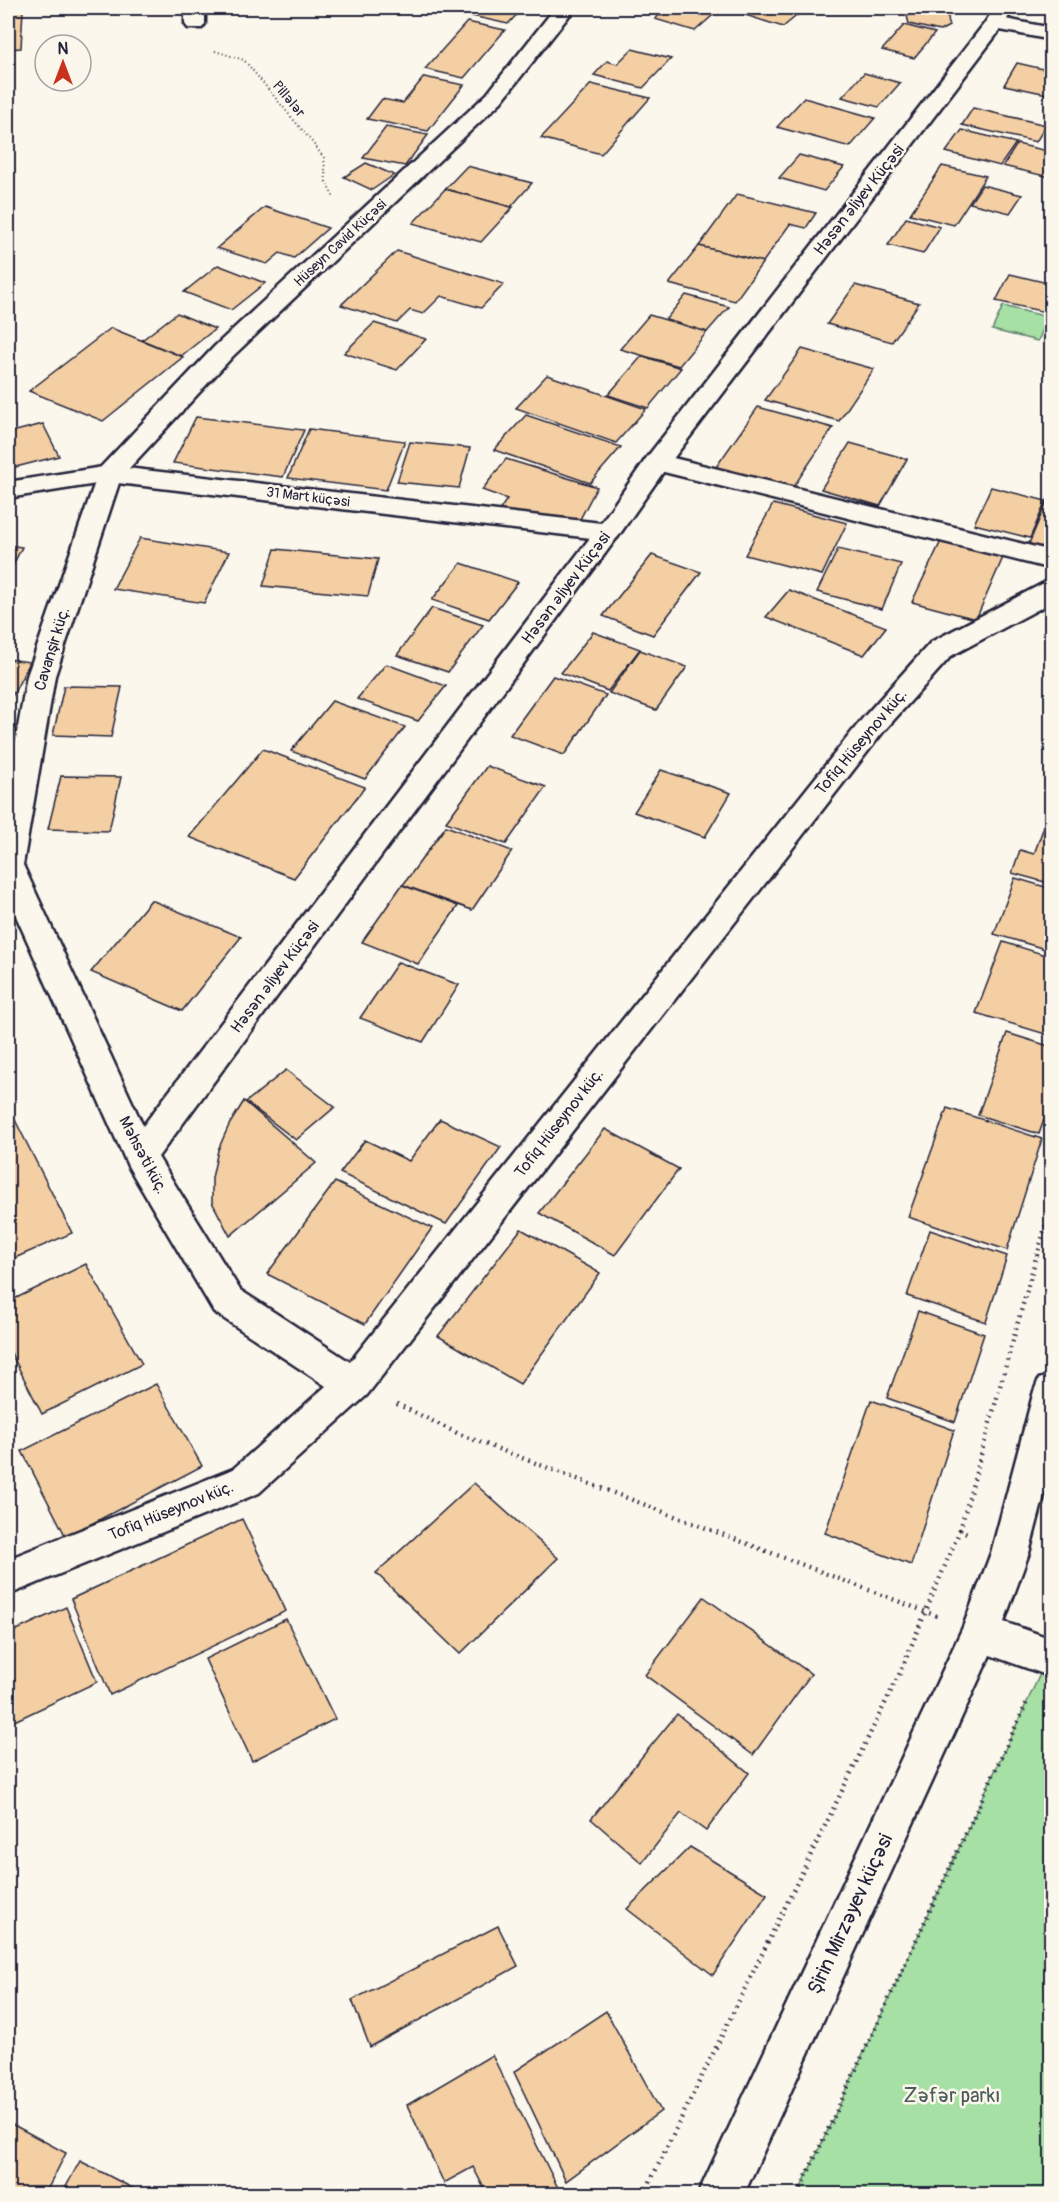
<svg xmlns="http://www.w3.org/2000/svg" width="1059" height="2202" font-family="Pangolin,sans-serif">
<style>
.green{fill:#a6e0a4;stroke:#648170;stroke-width:1.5}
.building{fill:#f3cfa3;stroke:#22223b;stroke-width:1.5}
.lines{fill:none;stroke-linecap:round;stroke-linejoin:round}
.pedestrian-casing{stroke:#22223b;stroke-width:5}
.minor-casing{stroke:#22223b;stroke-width:5}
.tertiary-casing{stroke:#22223b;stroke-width:5}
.path-far2{stroke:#22223b;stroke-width:2;stroke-dasharray:1 3;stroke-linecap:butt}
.path-far1{stroke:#22223b;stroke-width:4;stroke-dasharray:1.5 4.5;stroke-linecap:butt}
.path{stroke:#22223b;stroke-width:4.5;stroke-dasharray:1.5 5;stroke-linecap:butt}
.pedestrian{fill:#fbf7ec;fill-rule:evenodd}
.minor{fill:#fbf7ec;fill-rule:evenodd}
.tertiary{fill:#fbf7ec;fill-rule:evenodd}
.labels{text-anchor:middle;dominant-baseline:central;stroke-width:5;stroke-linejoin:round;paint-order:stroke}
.far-street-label{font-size:14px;fill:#22223b;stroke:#fbf7ec}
.street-label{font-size:16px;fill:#22223b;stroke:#fbf7ec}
.near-street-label{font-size:20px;fill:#22223b;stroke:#fbf7ec}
.near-park-label{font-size:20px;fill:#4a5b5a;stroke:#fbf7ec}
</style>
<rect width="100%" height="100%" fill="#fbf7ec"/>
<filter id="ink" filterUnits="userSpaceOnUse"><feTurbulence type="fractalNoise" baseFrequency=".0167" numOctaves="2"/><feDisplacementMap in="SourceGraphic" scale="12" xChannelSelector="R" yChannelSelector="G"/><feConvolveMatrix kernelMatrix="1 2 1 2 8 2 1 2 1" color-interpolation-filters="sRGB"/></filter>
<g filter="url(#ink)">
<g class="green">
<polygon points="1003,306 1048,317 1038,341 992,330"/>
<polygon points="1041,1672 1051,1675 1051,2194 798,2194"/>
</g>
<g class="building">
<polygon points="8,8 23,8 21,48 8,49"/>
<polygon points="480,8 523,8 508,24 472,16"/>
<polygon points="668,8 721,8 695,31 655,19"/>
<polygon points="745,8 806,8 783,27 739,13"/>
<polygon points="923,10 948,16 949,26 940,31 909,24 907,16"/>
<polygon points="467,22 505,30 464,78 425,69"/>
<polygon points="904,25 935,33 914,58 882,50"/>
<polygon points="632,49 671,59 643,88 594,75 607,61 617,64"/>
<polygon points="1017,63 1052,71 1052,95 1004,85"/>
<polygon points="864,73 900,83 879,107 842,97"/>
<polygon points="424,77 464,85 428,131 367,119 382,99 403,103"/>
<polygon points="591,84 650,98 601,154 541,138"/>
<polygon points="804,98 875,118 850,147 777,127"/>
<polygon points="973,108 1046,125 1036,142 962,125"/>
<polygon points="386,127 428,135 405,166 363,158"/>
<polygon points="962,130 1016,143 1000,166 946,152"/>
<polygon points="1017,144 1052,152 1052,172 1049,177 1003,166"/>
<polygon points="799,155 844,167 824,191 779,178"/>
<polygon points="366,163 394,175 372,190 344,177"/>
<polygon points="467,166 532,183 511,207 445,189"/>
<polygon points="942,166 986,176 954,225 910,214"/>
<polygon points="982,185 1022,195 1010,213 970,203"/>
<polygon points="445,189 511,207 513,207 481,242 413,223"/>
<polygon points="737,194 816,213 806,228 790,224 763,262 699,246"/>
<polygon points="265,207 328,228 294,258 280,253 267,264 217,248"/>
<polygon points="906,218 940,227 923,254 888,245"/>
<polygon points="699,246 763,262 735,301 669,284"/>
<polygon points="397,251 504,284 481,308 441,296 423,314 410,310 397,323 341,305"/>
<polygon points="218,265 265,283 231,310 184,292"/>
<polygon points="1010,274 1052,284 1052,298 1045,312 996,301"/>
<polygon points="855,285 919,303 892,342 827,324"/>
<polygon points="686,295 729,307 707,332 665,320"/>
<polygon points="177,313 215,329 181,356 142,340"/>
<polygon points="649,315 707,332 679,366 620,349"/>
<polygon points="374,323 426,339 397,370 344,353"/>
<polygon points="111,328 183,357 103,421 29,391"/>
<polygon points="802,349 874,369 839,421 765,400"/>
<polygon points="642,356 681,368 648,408 608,395"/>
<polygon points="547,375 646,409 616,443 516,408"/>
<polygon points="758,407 833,428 792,489 716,467"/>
<polygon points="526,415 621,447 590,483 494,450"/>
<polygon points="196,417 304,430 283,477 173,463"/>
<polygon points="43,424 59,456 8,469 8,433"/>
<polygon points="309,429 405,441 386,490 288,478"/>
<polygon points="410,442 470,448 459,488 397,482"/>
<polygon points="850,443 907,459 880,506 821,489"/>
<polygon points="506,459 597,487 579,521 497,514 507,499 482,490"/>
<polygon points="991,487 1046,501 1030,538 974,524"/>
<polygon points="1048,499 1052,500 1052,552 1028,546"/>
<polygon points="773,504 847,523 822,575 745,555"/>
<polygon points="943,537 1005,553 976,619 912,602"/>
<polygon points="140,538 229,552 204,603 113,589"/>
<polygon points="8,545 22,547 8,575"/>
<polygon points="275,549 378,559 368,596 263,586"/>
<polygon points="838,549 901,564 882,609 817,592"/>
<polygon points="652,555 701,572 653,635 603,616"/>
<polygon points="461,563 518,582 489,619 432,600"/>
<polygon points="789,590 886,627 864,655 766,617"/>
<polygon points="432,608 483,625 448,672 397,655"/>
<polygon points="593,632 640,649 608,691 561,673"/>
<polygon points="640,650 687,667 656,710 609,693"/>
<polygon points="8,659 30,662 8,704"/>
<polygon points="386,664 446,686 418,721 357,699"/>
<polygon points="553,676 606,695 564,755 510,735"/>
<polygon points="64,686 122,687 111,737 53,735"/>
<polygon points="332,701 405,727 365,779 291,751"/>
<polygon points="263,749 365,787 294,878 189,837"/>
<polygon points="487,766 546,787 506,844 446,822"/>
<polygon points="661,770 731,793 705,837 634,812"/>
<polygon points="61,776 121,777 109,831 48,829"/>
<polygon points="1051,807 1052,808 1052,884 1012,873 1020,850 1034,854"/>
<polygon points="446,826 512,851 472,910 403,885"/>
<polygon points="1015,878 1052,889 1052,951 994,934"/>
<polygon points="402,885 458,906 418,964 362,942"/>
<polygon points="151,900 241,937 182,1011 91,972"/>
<polygon points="1003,942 1052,957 1052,1036 976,1013"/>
<polygon points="398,962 459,985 423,1042 360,1018"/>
<polygon points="1007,1033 1052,1047 1052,1097 1039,1134 978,1115"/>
<polygon points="286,1070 335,1107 296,1140 246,1102"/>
<polygon points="244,1101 316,1163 230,1236 212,1202 212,1178 218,1150 229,1125"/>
<polygon points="8,1106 72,1233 8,1261"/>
<polygon points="947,1108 1042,1139 1007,1250 908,1217"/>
<polygon points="440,1119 501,1147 446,1224 340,1173 365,1140 409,1161"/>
<polygon points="605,1129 679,1169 615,1255 539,1213"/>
<polygon points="335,1182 432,1228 365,1324 267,1274"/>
<polygon points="521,1229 600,1273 520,1384 438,1336"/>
<polygon points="930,1230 1007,1256 986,1322 907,1296"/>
<polygon points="86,1264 142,1364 42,1414 8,1347 8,1302"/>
<polygon points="918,1311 984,1334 955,1422 887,1398"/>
<polygon points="156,1384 202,1466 66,1537 22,1451"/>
<polygon points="871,1400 954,1430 911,1565 825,1533"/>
<polygon points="474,1483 558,1558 460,1654 376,1573"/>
<polygon points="242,1519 286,1611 110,1695 71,1599"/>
<polygon points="704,1597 811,1674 753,1755 645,1675"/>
<polygon points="66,1607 97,1682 8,1724 8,1634"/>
<polygon points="286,1619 335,1719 252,1761 205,1659"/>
<polygon points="677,1714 749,1773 706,1831 681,1813 642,1863 591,1819"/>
<polygon points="690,1847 767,1894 713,1975 627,1909"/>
<polygon points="498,1926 518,1966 370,2047 352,2000"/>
<polygon points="606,2011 661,2111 566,2181 514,2072"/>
<polygon points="492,2055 561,2194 487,2194 473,2167 444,2183 407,2105"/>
<polygon points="8,2122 66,2153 45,2194 8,2194"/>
<polygon points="80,2161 144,2194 62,2194"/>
</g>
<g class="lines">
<defs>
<polygon id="pedestrian" points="657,454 1052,551 1052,569 648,468 644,462 648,456"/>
<g id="minor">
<polygon points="185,8 205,8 205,24 202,28 188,28 185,24"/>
<polygon points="555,8 575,8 501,102 233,356 121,477 55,676 23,865 143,1126 599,526 608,524 617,526 621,532 158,1157 240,1290 350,1362 863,718 931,642 1042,584 1052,581 1052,602 951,656 883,732 367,1395 259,1493 8,1595 8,1559 233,1469 326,1386 214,1312 128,1166 8,898 8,784 27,676 100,468 215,346 487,94"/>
<polygon points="994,8 1014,8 1002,27 988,27 985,23"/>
</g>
<g id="tertiary">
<polygon points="995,17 1052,28 1052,40 1000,30 666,468 617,538 608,540 109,482 8,498 8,482 109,466 601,523 648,456 988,19"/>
<polygon points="1052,1375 1052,1465 1029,1553 1004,1622 1052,1639 1052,1677 990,1655 744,2194 698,2194 963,1627 991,1553 1034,1391 1039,1379"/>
</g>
</defs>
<use href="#pedestrian" class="pedestrian-casing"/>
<use href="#minor" class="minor-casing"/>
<use href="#tertiary" class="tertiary-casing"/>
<g class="path-far2">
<polyline points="925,8 957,14"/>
<polyline points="215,51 244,60 312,142 324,158 326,182 334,198"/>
</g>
<polyline class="path-far1" points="1037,1256 1052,1201"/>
<g class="path">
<polyline points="397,1404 459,1434 937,1616"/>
<polyline points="960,1530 1037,1254"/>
<polyline points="644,2194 899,1675 960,1530 967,1533"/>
<polyline points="798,2194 1028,1700"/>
</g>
<use href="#pedestrian" class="pedestrian"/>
<use href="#minor" class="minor"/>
<use href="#tertiary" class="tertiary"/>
</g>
</g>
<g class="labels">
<g class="far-street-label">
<text transform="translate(289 99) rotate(50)">Pillələr</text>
<text transform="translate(340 243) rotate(-43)">Hüseyn Cavid Küçəsi</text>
<text transform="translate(308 497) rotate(7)">31 Mart küçəsi</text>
</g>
<g class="street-label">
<text transform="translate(859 200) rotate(-52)">Həsən Əliyev Küçəsi</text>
<text transform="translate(566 588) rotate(-53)">Həsən Əliyev Küçəsi</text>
<text transform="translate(52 649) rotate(-73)">Cavanşir küç.</text>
<text transform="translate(861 742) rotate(-50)">Tofiq Hüseynov küç.</text>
<text transform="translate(275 977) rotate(-53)">Həsən Əliyev Küçəsi</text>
<text transform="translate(559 1123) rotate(-52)">Tofiq Hüseynov küç.</text>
<text transform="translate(143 1155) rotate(62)">Məhsəti küç.</text>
<text transform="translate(171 1511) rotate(-22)">Tofiq Hüseynov küç.</text>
</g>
<g class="near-street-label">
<text transform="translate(850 1914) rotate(-65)">Şirin Mirzəyev küçəsi</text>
</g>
<g class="near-park-label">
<text x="952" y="2095">Zəfər parkı</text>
</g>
</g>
<rect width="1059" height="2202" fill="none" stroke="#fbf7ec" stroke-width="30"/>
<rect x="15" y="15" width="1029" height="2172" fill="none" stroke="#22223b" stroke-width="2" filter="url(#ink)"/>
<g transform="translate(63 63)"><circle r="28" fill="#fbf7ec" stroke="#a4a2a5" stroke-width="1.5"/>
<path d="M0-4.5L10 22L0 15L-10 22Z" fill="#c8321e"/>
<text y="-9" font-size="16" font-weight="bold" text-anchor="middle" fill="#22223b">N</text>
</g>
</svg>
